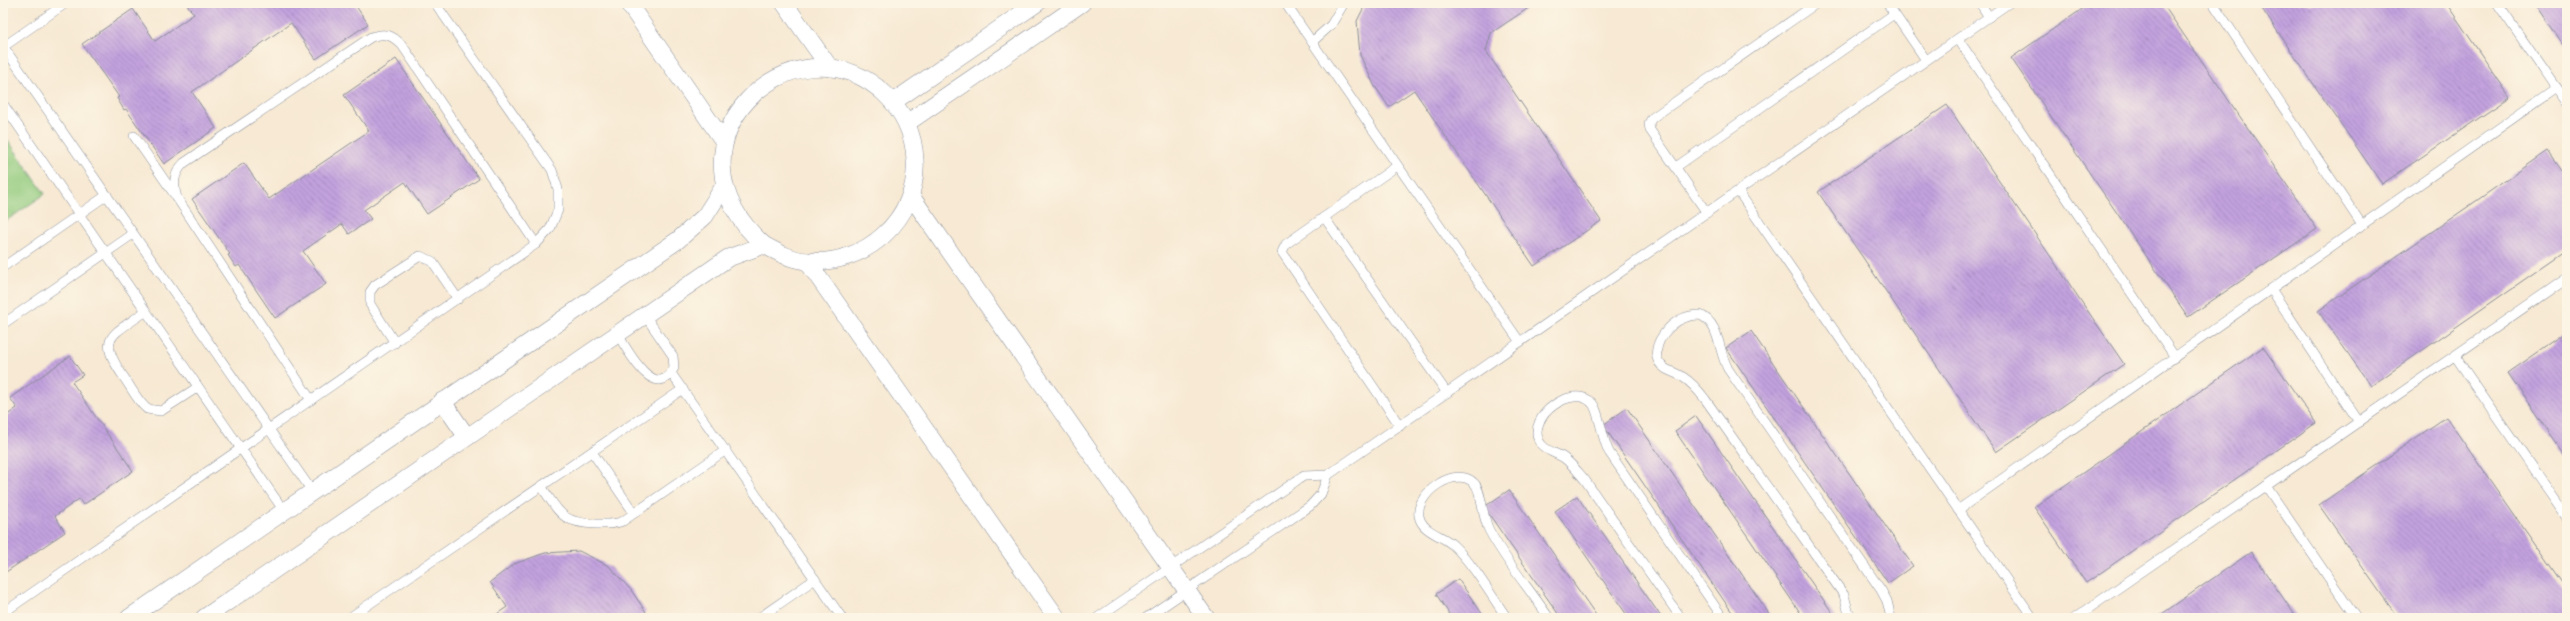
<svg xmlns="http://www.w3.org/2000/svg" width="2570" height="621" font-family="'Playpen Sans',sans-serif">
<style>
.green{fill:#92cb7e;stroke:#567d6e}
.building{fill:url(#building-back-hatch)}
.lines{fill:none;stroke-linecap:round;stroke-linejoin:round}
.lane-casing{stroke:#898c98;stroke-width:10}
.street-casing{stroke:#898c98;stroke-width:18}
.lane{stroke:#fff;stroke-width:9}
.street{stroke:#fff;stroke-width:17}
</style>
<defs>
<pattern id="building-back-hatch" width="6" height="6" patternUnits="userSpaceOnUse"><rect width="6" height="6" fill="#c3a2de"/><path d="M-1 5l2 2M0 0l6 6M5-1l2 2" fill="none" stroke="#9e84b7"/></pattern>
</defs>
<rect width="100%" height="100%" fill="#fcf5e5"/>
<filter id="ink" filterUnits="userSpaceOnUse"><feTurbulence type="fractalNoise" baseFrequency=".025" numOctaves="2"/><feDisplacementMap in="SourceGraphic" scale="8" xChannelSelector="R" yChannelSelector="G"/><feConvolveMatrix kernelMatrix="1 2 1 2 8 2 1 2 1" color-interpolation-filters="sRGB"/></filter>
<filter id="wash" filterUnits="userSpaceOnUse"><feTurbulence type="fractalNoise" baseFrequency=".012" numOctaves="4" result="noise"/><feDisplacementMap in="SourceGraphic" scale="16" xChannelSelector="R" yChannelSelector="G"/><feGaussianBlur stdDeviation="0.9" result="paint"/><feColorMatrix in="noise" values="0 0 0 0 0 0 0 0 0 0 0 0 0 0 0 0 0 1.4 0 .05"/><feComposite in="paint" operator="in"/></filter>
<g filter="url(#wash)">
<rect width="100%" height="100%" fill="#f7e9d3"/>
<polygon class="green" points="3,133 45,194 3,223"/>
<g id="blocks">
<g class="building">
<polygon points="190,3 354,3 368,24 316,59 291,23 192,92 216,128 164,164 126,109 124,110 117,98 119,97 82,44 133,9 155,41 194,14 187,5"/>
<polygon points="1366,3 1536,3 1491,33 1486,51 1601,221 1534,266 1414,90 1389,107 1374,85 1360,55 1357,21"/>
<polygon points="2091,3 2162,3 2317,229 2188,317 2011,58"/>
<polygon points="2258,3 2446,3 2510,97 2382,184"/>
<polygon points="2535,3 2567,3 2567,50"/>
<polygon points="396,59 479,179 427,214 405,182 364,210 371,219 349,234 342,224 303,251 326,284 275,318 239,265 236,267 228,255 230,254 192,199 244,163 269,199 369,131 344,95"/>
<polygon points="1947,105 2124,364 1996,452 1818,192"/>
<polygon points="2548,151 2567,178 2567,250 2371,386 2318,311"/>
<polygon points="1751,331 1913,566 1888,583 1726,348"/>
<polygon points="2567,332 2567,459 2508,373"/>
<polygon points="2263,347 2316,423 2086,583 2034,507"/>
<polygon points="70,356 83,375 72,382 133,471 83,505 79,499 55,516 65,532 3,574 3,418 17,408 10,398"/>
<polygon points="1627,408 1772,618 1736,618 1603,425"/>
<polygon points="1696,416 1836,618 1804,618 1675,431"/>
<polygon points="2446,417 2567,591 2567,618 2398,618 2319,505"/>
<polygon points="1509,490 1598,618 1561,618 1484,507"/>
<polygon points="1577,496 1662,618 1629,618 1555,511"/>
<polygon points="579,551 609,566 631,590 646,612 637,618 491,618 507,607 490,582 514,564 545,553"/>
<polygon points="2251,552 2297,618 2156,618"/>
<polygon points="1458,579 1485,618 1452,618 1436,594"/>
</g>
</g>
</g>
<g filter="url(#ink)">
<use href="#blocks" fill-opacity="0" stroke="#898c98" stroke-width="1"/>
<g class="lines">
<defs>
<g id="lane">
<polyline points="1285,3 1520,342"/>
<polyline points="1887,3 1926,60"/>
<polyline points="1980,3 1989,17"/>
<polyline points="2213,3 2362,225"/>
<polyline points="2497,3 2567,104"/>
<polyline points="1958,39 2175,357"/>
<polyline points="1312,42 1331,25 1344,3"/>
<polyline points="3,46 312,491"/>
<polyline points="3,47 66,3"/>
<polyline points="3,104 284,511"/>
<polyline points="134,136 174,194"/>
<polyline points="1397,166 1286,244 1282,252 1400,426"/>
<polyline points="1676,167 1894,14"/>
<polyline points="1738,191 2033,618"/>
<polyline points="1707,213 1650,130 1649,123 1652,118 1817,3"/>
<polyline points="1324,217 1447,393"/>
<polyline points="3,267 107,195"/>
<polyline points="2271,289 2359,422"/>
<path d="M146 311C112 336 96 336 123 376 131 387 137 401 147 409L161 411 198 387"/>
<polyline points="3,324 133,234"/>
<path d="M617 333C627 349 655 404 674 368L673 356 644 314"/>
<polyline points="395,343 370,304 370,292 375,285 420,256 432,261 458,299"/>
<polyline points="2455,356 2567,518"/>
<polyline points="671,373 842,618"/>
<path d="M311 400 177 198C173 184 173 174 184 163L371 37C385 32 392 35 402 45L536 244"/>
<polyline points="592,452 634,513"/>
<path d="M541 486C560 513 561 523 596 524 606 524 614 525 623 521L726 450"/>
<polyline points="2266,486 2356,618"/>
<polyline points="1958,510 2556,88"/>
<polyline points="3,613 536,244 550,229 558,210 558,189 552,170 435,3"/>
<polyline points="349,618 683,389"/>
<polyline points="759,618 815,579"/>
<polyline points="1097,618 1296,481 1304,476 1328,475 2009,3"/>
<polyline points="1146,618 1310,506 1321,494 1328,475"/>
<path d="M1507 618C1490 594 1474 565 1453 545 1442 535 1422 532 1419 516 1415 493 1457 464 1475 484 1482 492 1482 517 1489 530 1505 561 1530 589 1549 618"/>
<path d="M1681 618 1585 480C1578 472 1572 464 1564 458 1555 452 1544 451 1539 441 1527 416 1573 383 1592 403 1599 410 1602 439 1609 452L1723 618"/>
<path d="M1850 618 1844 595 1705 399C1699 391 1692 383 1683 377 1678 374 1672 372 1666 369 1650 359 1657 341 1667 330 1676 320 1688 315 1700 315 1720 323 1718 351 1728 369L1881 590 1887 601 1891 618"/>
<polyline points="2075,618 2567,278"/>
</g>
<g id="street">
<polyline points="628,3 724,142"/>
<polyline points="784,3 830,68"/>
<polyline points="893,102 1037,3"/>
<polyline points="907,123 1082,3"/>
<polyline points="911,196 1206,618"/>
<polyline points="807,261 1057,618"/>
<polyline points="442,401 467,437"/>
<polyline points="129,618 678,240 705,216 724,186"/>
<path d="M204 618 728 258 764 245C777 252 791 260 807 261 864 267 919 219 915 160 914 134 903 111 884 93 793 10 651 145 764 245"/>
</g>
</defs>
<use href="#lane" class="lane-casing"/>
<use href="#street" class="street-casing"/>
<use href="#lane" class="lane"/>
<use href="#street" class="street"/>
</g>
</g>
<rect width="2570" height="621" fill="none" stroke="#fcf5e5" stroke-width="16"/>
</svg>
